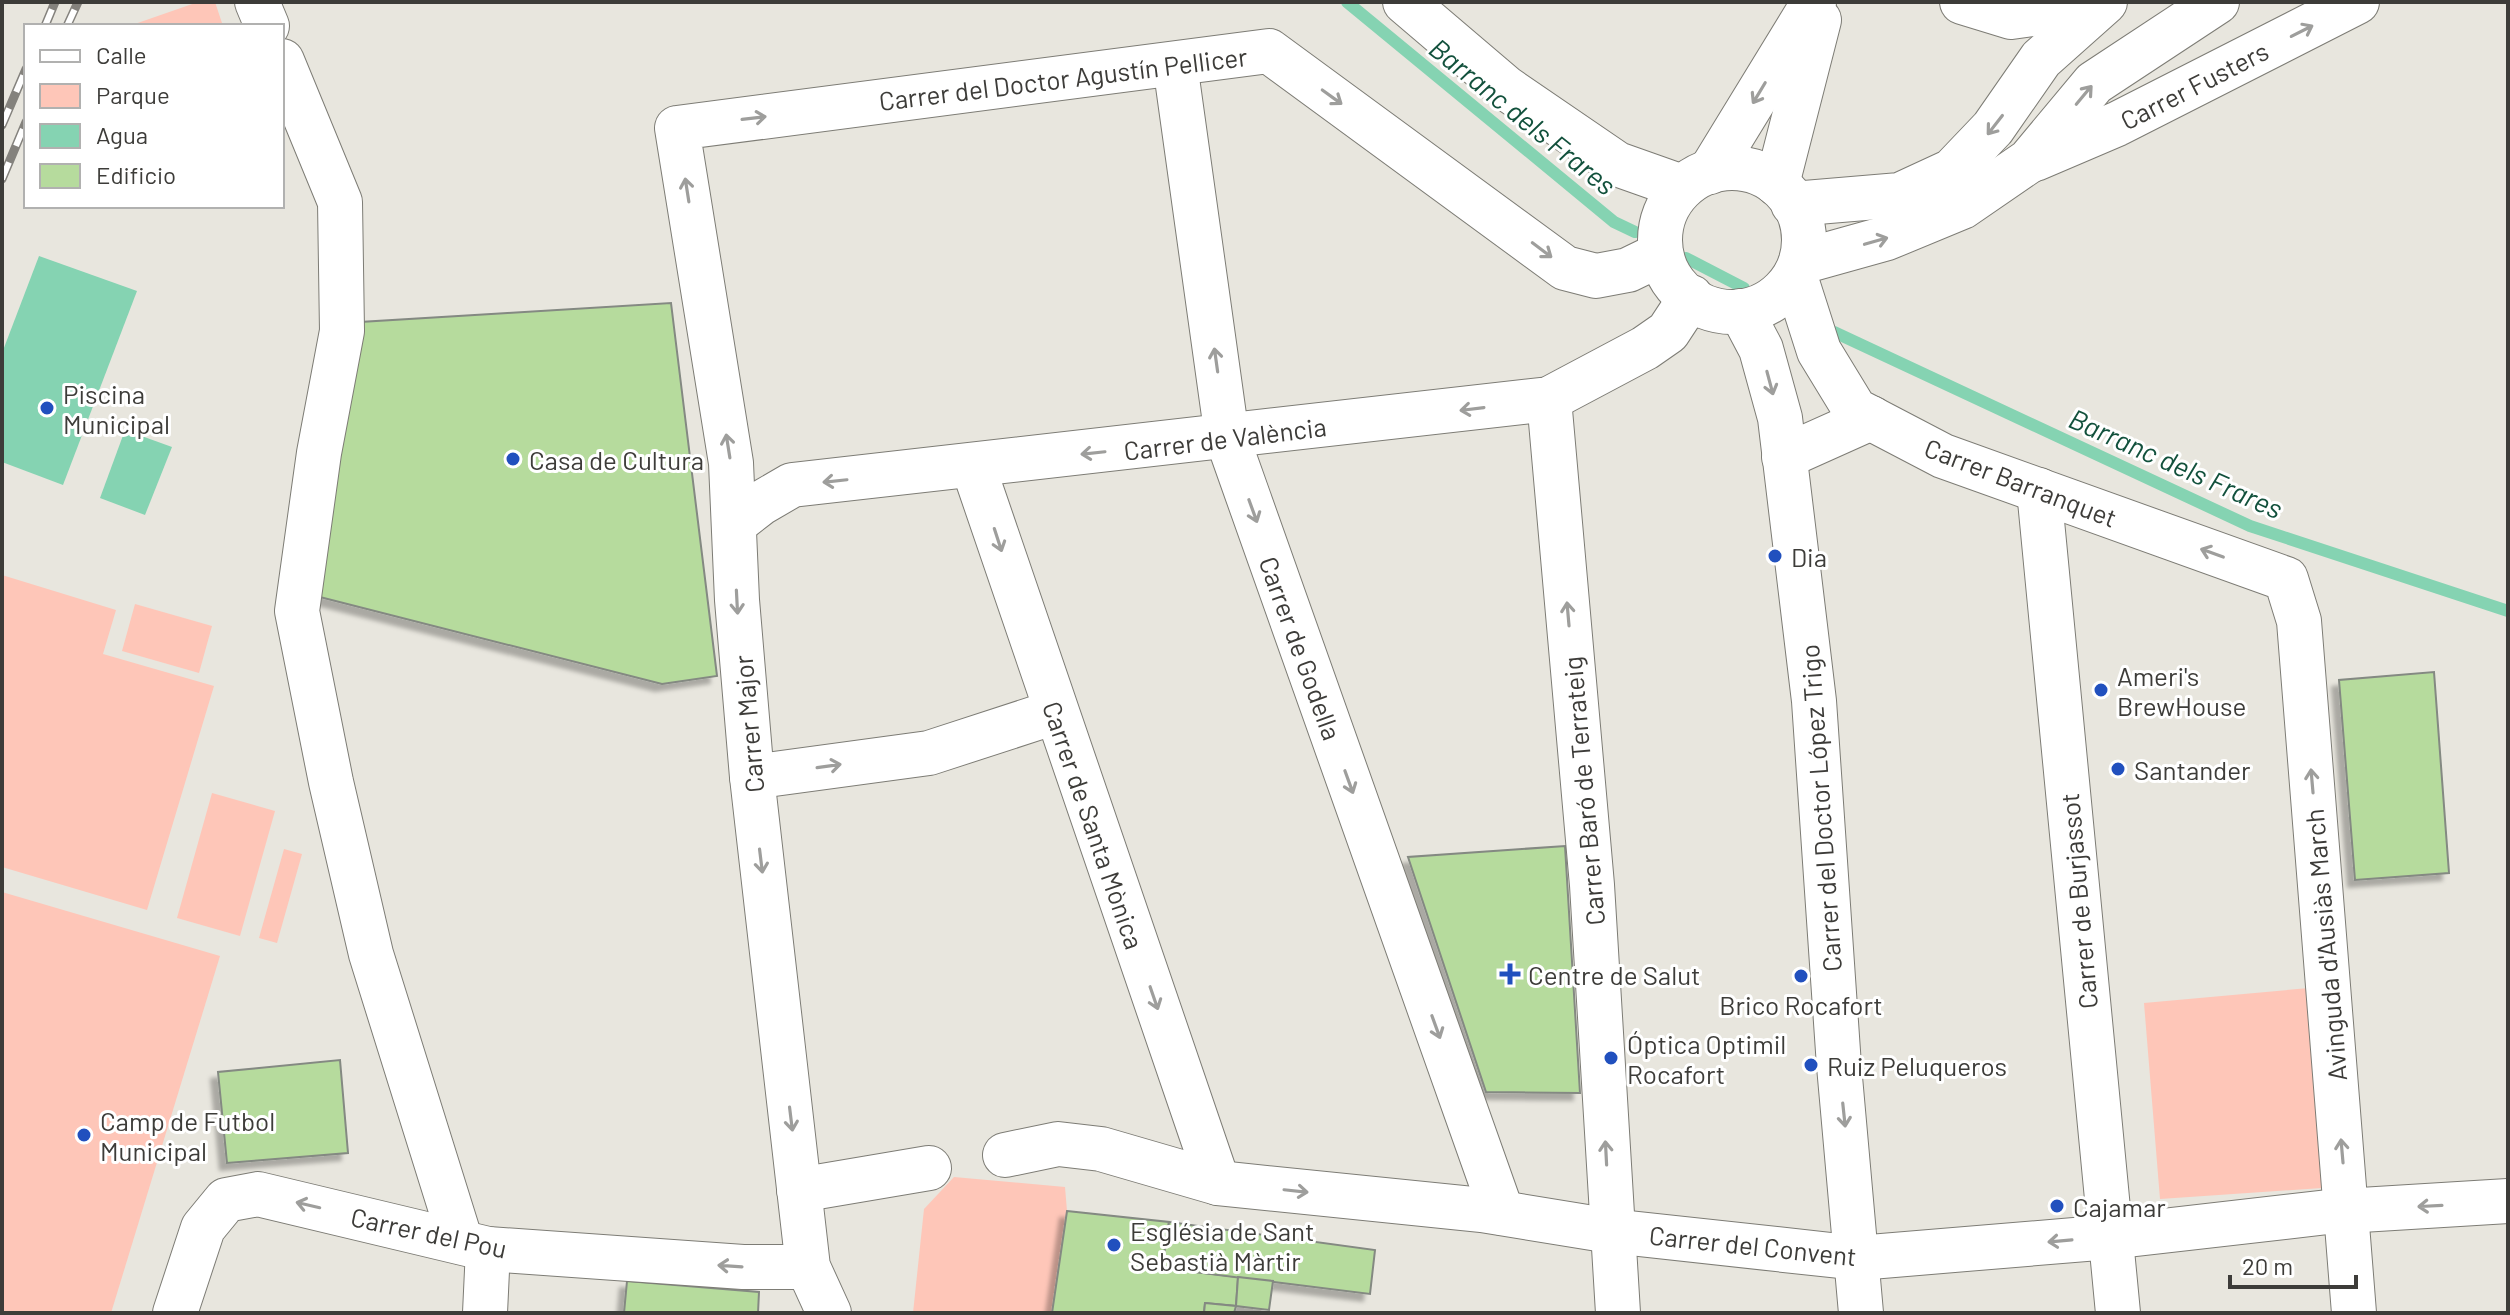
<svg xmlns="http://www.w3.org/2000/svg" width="2510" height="1315" font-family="Barlow,sans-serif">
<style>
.green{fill:#fec6b8}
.water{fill:#85d3b2}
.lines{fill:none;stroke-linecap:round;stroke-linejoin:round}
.stream{stroke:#85d3b2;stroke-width:12}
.building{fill:#b6db9d;stroke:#848982;stroke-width:2;filter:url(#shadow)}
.minor-casing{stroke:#7d7c75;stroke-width:46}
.minor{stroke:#fff;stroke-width:44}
.rail-casing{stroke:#84827d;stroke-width:9}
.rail{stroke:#fff;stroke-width:6;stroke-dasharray:18;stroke-linecap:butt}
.oneway{stroke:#9e9e9c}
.poi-dot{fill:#2150be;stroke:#fff;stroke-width:3}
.labels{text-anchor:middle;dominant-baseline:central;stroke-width:6;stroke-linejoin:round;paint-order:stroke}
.street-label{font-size:26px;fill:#3d3c39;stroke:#fff}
.poi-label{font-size:26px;fill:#3d3c39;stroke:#fff;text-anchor:start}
.water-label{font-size:28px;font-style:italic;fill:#12513c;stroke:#fff}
</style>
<defs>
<filter id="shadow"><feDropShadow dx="-7" dy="7" stdDeviation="2" flood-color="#0004"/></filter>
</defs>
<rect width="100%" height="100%" fill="#e8e6de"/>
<g class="green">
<polygon points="198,2 215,2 223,26 129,26"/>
<polygon points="2,575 116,610 103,654 214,686 147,910 2,867"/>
<polygon points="135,604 212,626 199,673 122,651"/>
<polygon points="212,793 275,811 240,936 177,918"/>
<polygon points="284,849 302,854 277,943 259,938"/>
<polygon points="2,892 220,956 111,1313 2,1313"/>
<polygon points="2309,988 2322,1188 2160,1199 2144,1003"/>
<polygon points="954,1177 1065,1187 1067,1211 1052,1313 913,1313 924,1209"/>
</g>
<g class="water">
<polygon points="39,256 137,291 63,485 2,462 2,353"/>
<polygon points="125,430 172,447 145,515 100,498"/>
</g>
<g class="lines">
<g class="stream">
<polyline points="1347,2 1614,222 1635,232"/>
<polyline points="1686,258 1744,288"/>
<polyline points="1834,332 2250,526 2508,611"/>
</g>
</g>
<g class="building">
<polygon points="671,303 717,676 662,684 312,595 360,322"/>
<polygon points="2434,672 2449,873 2355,880 2339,680"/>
<polygon points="1565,846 1580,1093 1486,1092 1408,857"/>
<polygon points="340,1060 348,1153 227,1163 218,1072"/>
<polygon points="1067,1211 1169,1222 1162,1268 1238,1277 1236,1306 1205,1303 1204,1313 1052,1313"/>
<polygon points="1169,1222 1375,1250 1370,1294 1162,1268"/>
<polygon points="1238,1277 1273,1281 1269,1310 1236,1306"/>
<polygon points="627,1281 759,1292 758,1313 624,1313"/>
<polygon points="1205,1303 1236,1306 1234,1313 1204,1313"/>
</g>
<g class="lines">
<defs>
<g id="minor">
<polyline points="257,2 267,26"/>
<polyline points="1405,2 1506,88 1617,164 1682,187"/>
<polyline points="1962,2 2011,17 2101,4"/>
<polyline points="282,61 340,202 342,331 319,453 297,611 331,782 371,954 461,1242"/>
<polyline points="1175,64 1227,437 1502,1213"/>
<polyline points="2035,159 2117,124 2357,2"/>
<circle cx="1732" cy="240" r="72"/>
<polyline points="1710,172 1814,2"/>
<polyline points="1777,184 1819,20"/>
<polyline points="1793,204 1900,195 1952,171 1993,128 2041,59 2105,2"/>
<polyline points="1801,262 1887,238 1962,207 2029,161 2094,83 2217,2"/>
<polyline points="1795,276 1819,351 1855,410 1943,456 2286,579 2299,621 2354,1313"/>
<polyline points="1741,311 1761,349 1780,418 1814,701 1839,1066 1861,1313"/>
<polyline points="1549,399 1592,885 1618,1313"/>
<polyline points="1784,457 1871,418"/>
<polyline points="973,466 1218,1183"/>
<polyline points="2039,490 2118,1313"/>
<polyline points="734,524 761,503 792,485 1549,399 1645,348 1668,332 1691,297"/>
<polyline points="752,777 929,753 1055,712"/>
<polyline points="1005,1155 1058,1144 1101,1149 1218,1183 1482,1210 1611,1231 1858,1258 2110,1237 2328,1212 2508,1201"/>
<polyline points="799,1190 929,1168"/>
<polyline points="175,1313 203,1228 226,1200 258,1194 488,1249 743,1267 808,1267"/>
<polyline points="485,1313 488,1249"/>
<polyline points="829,1313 808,1267 752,777 737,600 731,463 677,128 1269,51 1565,268 1596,276 1628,270 1661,254"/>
</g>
</defs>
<use href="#minor" class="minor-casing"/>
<use href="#minor" class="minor"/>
<defs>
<g id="rail">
<polyline points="45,26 55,2"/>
<polyline points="67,26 78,2"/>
<polyline points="2,125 26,69"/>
<polyline points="2,179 26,122"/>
</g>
</defs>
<use href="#rail" class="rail-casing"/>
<use href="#rail" class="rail"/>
</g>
<defs><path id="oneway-shaft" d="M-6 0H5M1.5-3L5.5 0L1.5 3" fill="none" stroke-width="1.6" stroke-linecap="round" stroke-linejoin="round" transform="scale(2)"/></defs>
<g class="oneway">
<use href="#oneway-shaft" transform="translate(2302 31) rotate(-27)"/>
<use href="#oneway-shaft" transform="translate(1759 93) rotate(121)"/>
<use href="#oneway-shaft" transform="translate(2084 95) rotate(-50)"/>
<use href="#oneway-shaft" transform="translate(1332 97) rotate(36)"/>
<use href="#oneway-shaft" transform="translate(754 118) rotate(-7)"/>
<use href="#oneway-shaft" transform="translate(1995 125) rotate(128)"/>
<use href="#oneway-shaft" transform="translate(687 190) rotate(-99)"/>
<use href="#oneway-shaft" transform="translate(1876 241) rotate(-16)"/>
<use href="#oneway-shaft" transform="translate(1542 250) rotate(37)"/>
<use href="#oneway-shaft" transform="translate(1216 360) rotate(-98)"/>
<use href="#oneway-shaft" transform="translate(1770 383) rotate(75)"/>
<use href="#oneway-shaft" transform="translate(1472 409) rotate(173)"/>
<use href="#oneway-shaft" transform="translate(728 446) rotate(-99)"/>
<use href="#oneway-shaft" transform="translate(1093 453) rotate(174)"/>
<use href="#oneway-shaft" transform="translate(835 481) rotate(174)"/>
<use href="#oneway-shaft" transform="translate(1253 511) rotate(70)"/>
<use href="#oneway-shaft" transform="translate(998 540) rotate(72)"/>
<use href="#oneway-shaft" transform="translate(2212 553) rotate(-160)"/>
<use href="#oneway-shaft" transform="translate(737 602) rotate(87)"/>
<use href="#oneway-shaft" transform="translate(1568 614) rotate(-95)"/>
<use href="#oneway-shaft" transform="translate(829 766) rotate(-8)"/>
<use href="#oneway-shaft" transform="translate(2312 781) rotate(-95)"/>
<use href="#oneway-shaft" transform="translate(1349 782) rotate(70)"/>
<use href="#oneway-shaft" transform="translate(761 861) rotate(83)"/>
<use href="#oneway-shaft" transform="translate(1154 998) rotate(71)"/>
<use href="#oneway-shaft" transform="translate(1436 1027) rotate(70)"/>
<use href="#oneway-shaft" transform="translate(1844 1115) rotate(84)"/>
<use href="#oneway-shaft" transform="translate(791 1119) rotate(83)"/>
<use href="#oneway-shaft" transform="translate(2342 1151) rotate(-95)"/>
<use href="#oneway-shaft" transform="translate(1606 1153) rotate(-93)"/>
<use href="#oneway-shaft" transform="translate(1296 1191) rotate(6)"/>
<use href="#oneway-shaft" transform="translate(308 1205) rotate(-167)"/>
<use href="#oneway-shaft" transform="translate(2430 1206) rotate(177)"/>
<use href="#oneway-shaft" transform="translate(2060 1241) rotate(175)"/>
<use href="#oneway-shaft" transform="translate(730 1266) rotate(-176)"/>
</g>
<g class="poi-dot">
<circle cx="47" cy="408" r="8"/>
<circle cx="513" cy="459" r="8"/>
<circle cx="1775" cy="556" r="8"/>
<circle cx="2101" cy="690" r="8"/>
<circle cx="2118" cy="769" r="8"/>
<path d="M1506 962h8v8h8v8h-8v8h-8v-8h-8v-8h8z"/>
<circle cx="1801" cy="976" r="8"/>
<circle cx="1611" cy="1058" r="8"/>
<circle cx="1811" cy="1065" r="8"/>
<circle cx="84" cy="1135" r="8"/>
<circle cx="2057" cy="1206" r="8"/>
<circle cx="1114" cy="1245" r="8"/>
</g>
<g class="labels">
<g class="street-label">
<text transform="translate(1063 78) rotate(-7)">Carrer del Doctor Agustín Pellicer</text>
<text transform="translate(2194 85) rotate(-27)">Carrer Fusters</text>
<text transform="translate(1225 438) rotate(-7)">Carrer de València</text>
<text transform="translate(2021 482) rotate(21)">Carrer Barranquet</text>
<text transform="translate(1301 648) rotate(70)">Carrer de Godella</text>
<text transform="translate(748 724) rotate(-95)">Carrer Major</text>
<text transform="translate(1583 791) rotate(-95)">Carrer Baró de Terrateig</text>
<text transform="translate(1820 808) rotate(-94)">Carrer del Doctor López Trigo</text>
<text transform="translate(1094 825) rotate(71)">Carrer de Santa Mònica</text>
<text transform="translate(2078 901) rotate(-95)">Carrer de Burjassot</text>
<text transform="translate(2325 945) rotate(-95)">Avinguda d'Ausiàs March</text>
<text transform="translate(429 1232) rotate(12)">Carrer del Pou</text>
<text transform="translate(1753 1245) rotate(6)">Carrer del Convent</text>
</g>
<g class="poi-label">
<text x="63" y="393">Piscina<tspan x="63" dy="30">Municipal</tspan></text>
<text x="529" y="459">Casa de Cultura</text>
<text x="1791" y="556">Dia</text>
<text x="2117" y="675">Ameri's<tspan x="2117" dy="30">BrewHouse</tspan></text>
<text x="2134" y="769">Santander</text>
<text x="1528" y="974">Centre de Salut</text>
<text x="1801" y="1004" text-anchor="middle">Brico Rocafort</text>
<text x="1627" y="1043">Óptica Optimil<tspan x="1627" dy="30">Rocafort</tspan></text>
<text x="1827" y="1065">Ruiz Peluqueros</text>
<text x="100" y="1120">Camp de Futbol<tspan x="100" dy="30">Municipal</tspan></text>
<text x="2073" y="1206">Cajamar</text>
<text x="1130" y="1230">Església de Sant<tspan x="1130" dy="30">Sebastià Màrtir</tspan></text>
</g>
<g class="water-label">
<text transform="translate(1523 116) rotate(39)">Barranc dels Frares</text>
<text transform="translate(2176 463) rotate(24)">Barranc dels Frares</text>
</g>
</g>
<rect width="2510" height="1315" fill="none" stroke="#3d3c39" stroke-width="8"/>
<rect x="24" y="24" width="260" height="184" fill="#ffffff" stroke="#b1b1b0" stroke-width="2"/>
<rect x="40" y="50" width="40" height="12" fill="#ffffff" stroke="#b1b1b0" stroke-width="2"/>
<text x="96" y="64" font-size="24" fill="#3d3c39">Calle</text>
<rect x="40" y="84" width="40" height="24" fill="#fec6b8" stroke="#b1b1b0" stroke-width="2"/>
<text x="96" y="104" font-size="24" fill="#3d3c39">Parque</text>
<rect x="40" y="124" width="40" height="24" fill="#85d3b2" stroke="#b1b1b0" stroke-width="2"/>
<text x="96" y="144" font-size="24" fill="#3d3c39">Agua</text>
<rect x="40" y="164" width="40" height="24" fill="#b6db9d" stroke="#b1b1b0" stroke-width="2"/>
<text x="96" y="184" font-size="24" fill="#3d3c39">Edificio</text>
<path d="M2230 1275v12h126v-12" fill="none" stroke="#3d3c39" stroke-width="4"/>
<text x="2242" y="1275" font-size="24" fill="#3d3c39" stroke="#ffffff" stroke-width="6" paint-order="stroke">20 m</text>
</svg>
